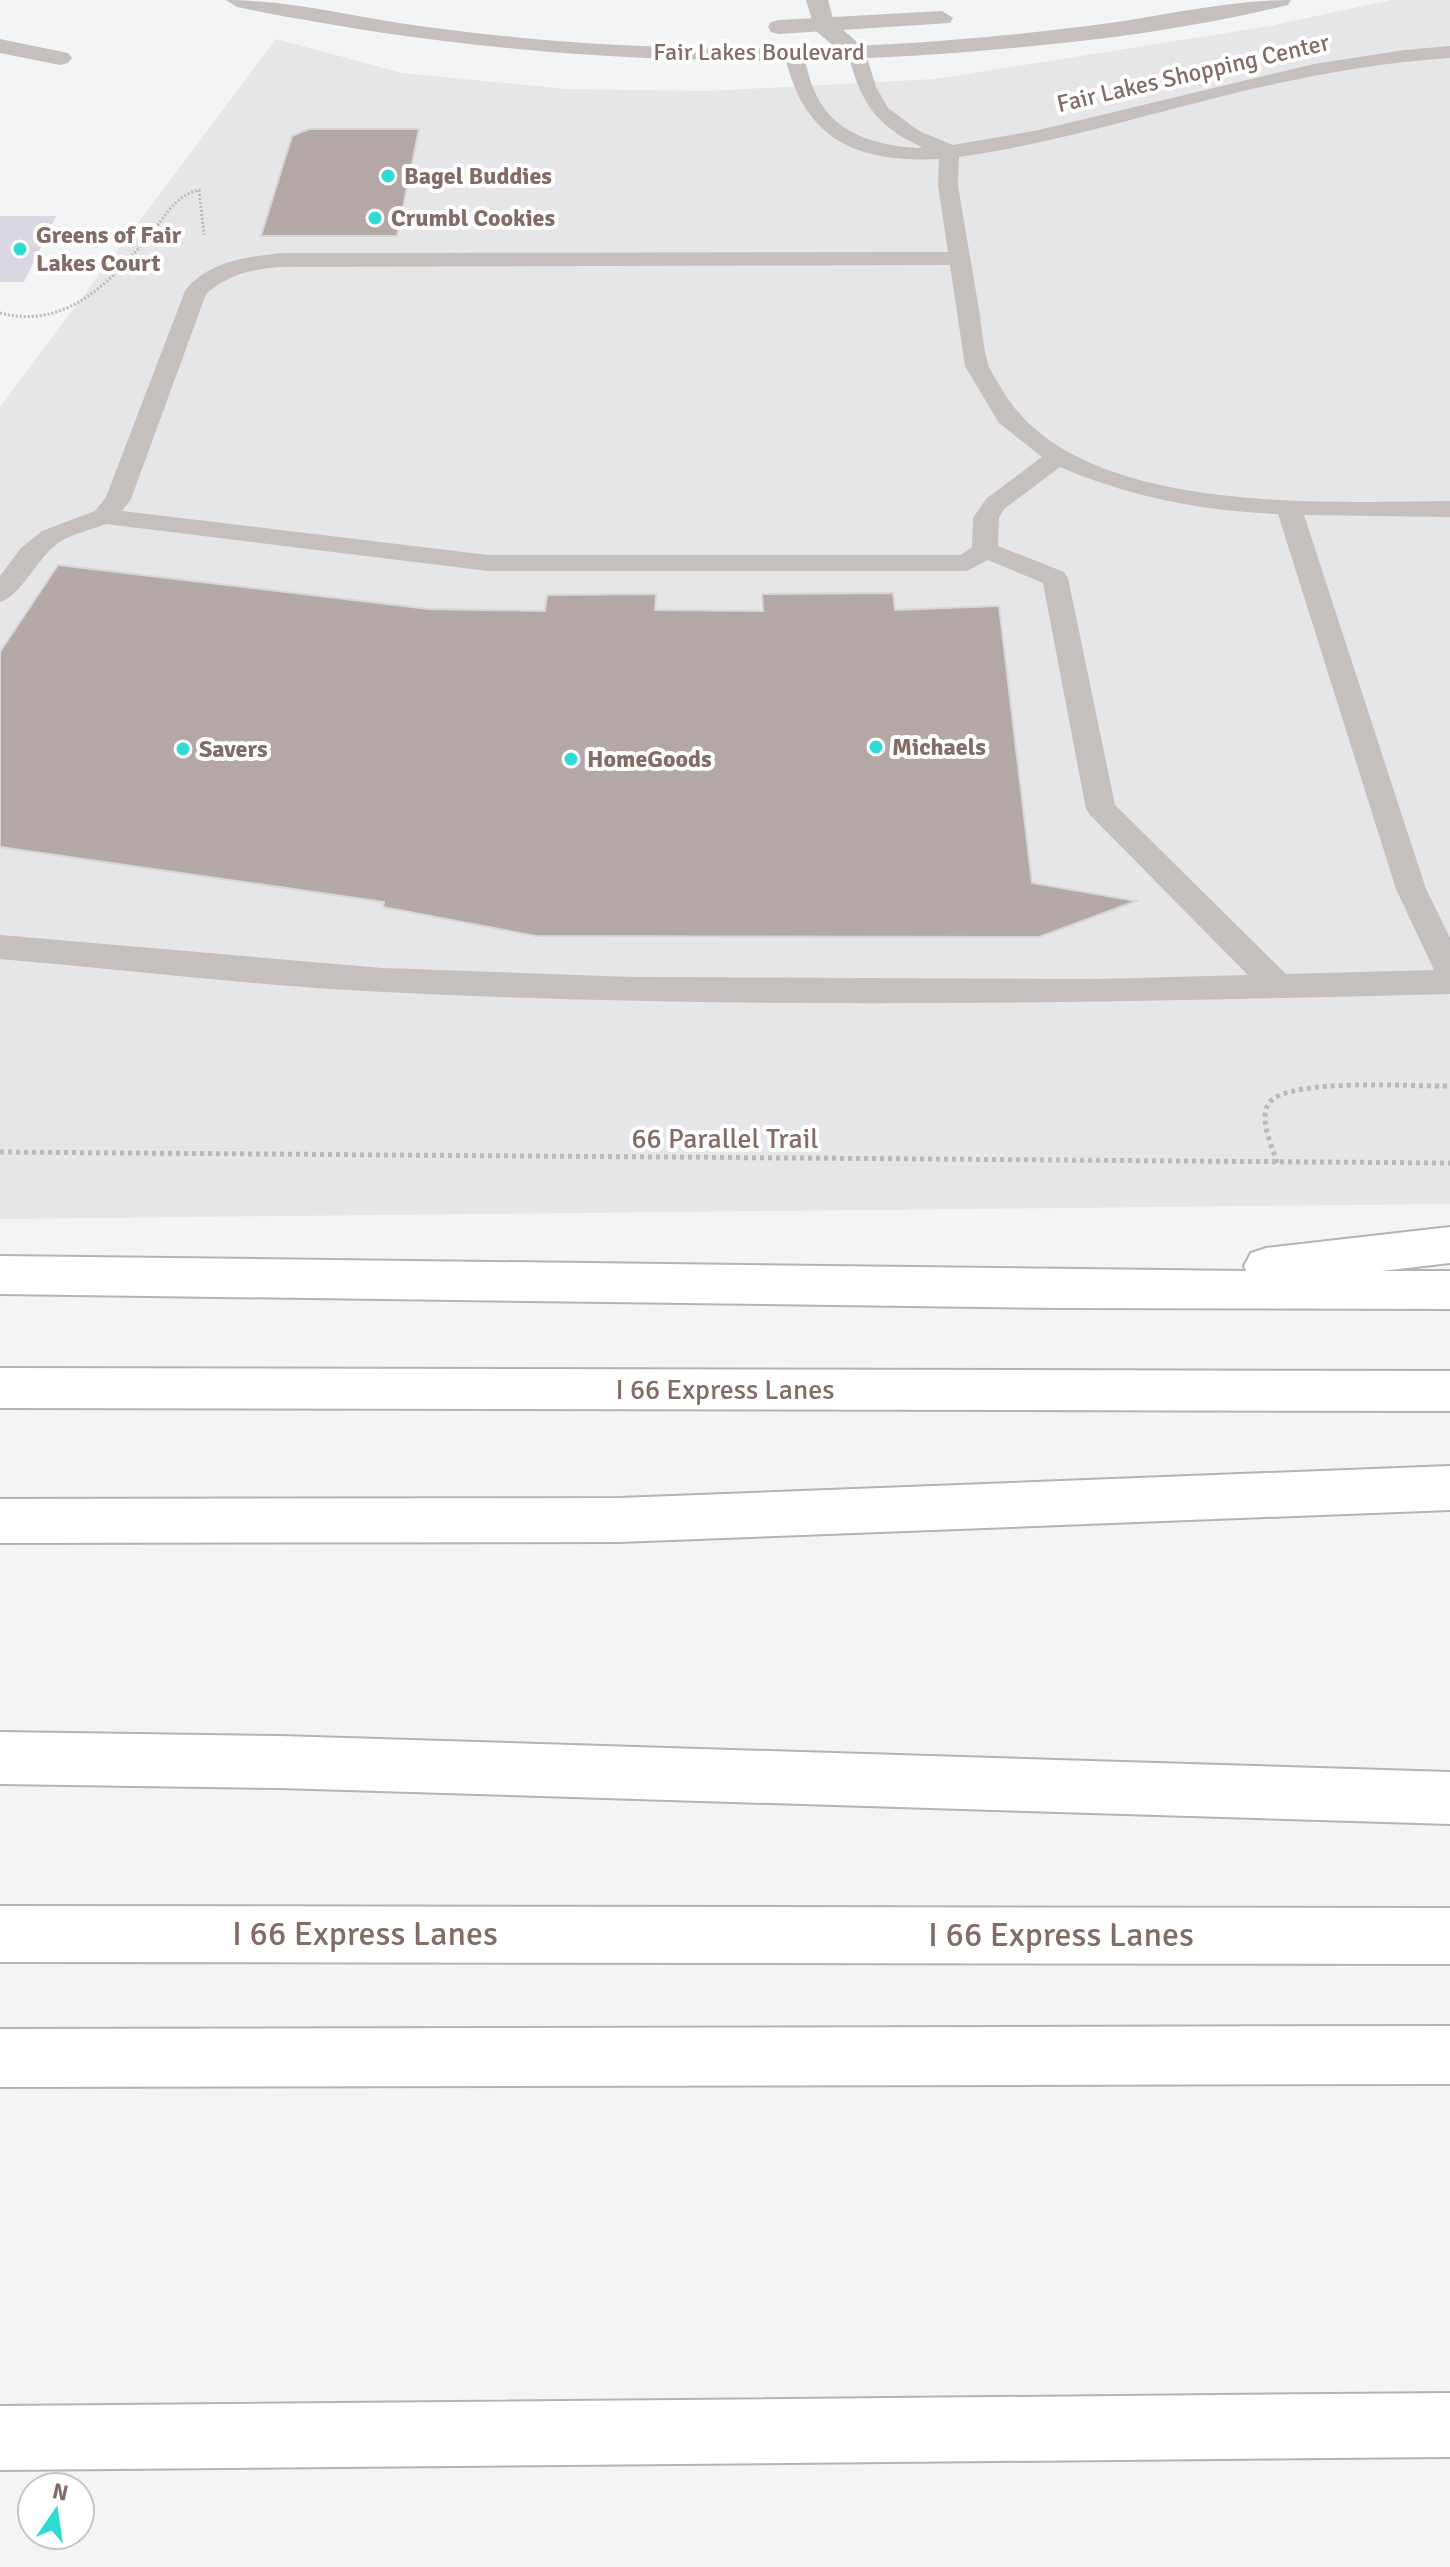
<svg xmlns="http://www.w3.org/2000/svg" width="1450" height="2567" font-family="Signika,sans-serif">
<style>
.built{fill:#e6e5e7}
.green{fill:#dad7e0}
.building{fill:#b4a8a6;stroke:#d6d6d8;stroke-width:2}
.lines{fill:none;stroke-linecap:round;stroke-linejoin:round}
.motorway-casing{stroke:#b8b2b1;stroke-width:4}
.path-far1{stroke:#bdb9b8;stroke-width:3;stroke-dasharray:2 2;stroke-linecap:butt}
.path{stroke:#bdb9b8;stroke-width:5;stroke-dasharray:4 4;stroke-linecap:butt}
.service{fill:#c5bfbd;fill-rule:evenodd}
.minor{fill:#c5bfbd;fill-rule:evenodd}
.tertiary{fill:#c5bfbd;fill-rule:evenodd}
.motorway{fill:#fff;fill-rule:evenodd}
.poi-dot{fill:#2edbd3;stroke:#fff;stroke-width:3}
.labels{text-anchor:middle;dominant-baseline:central;stroke-width:8;stroke-linejoin:round;paint-order:stroke}
.far-street-label{font-size:24px;fill:#836b66;stroke:#fff}
.far-poi-label{font-size:24px;font-weight:bold;fill:#836b66;stroke:#fff;text-anchor:start}
.street-label{font-size:28px;fill:#836b66;stroke:#fff}
.near-street-label{font-size:34px;fill:#836b66;stroke:#fff}
</style>
<rect width="100%" height="100%" fill="#f3f4f6"/>
<polygon class="built" points="1391,0 1450,0 1450,1204 0,1219 0,407 276,39 402,73 567,89 708,91 935,79 1270,26"/>
<polygon class="green" points="0,216 56,216 24,282 0,282"/>
<g class="building">
<polygon points="309,129 419,129 397,236 261,236 292,136"/>
<polygon points="58,565 429,609 545,611 547,595 656,594 655,610 763,611 762,594 893,593 895,610 999,606 1032,883 1136,901 1039,937 536,936 383,907 384,902 0,847 0,652"/>
</g>
<g class="lines">
<defs>
<g id="motorway">
<polygon points="1450,1227 1450,1263 1381,1271 1450,1271 1450,1309 1061,1308 0,1294 0,1256 1246,1271 1244,1266 1251,1253 1266,1248"/>
<polygon points="0,1368 1450,1371 1450,1411 0,1408"/>
<polygon points="1450,1466 1450,1510 619,1542 0,1543 0,1499 619,1498"/>
<polygon points="0,1732 280,1736 1450,1772 1450,1824 280,1788 0,1784"/>
<polygon points="0,1906 1450,1908 1450,1964 0,1962"/>
<polygon points="1450,2026 1450,2084 0,2087 0,2029"/>
<polygon points="1450,2393 1450,2457 0,2470 0,2406"/>
</g>
</defs>
<use href="#motorway" class="motorway-casing"/>
<path class="path-far1" d="M0 313C69 331 114 278 154 230 168 212 177 195 199 190L204 235"/>
<g class="path">
<polyline points="0,1152 1450,1163"/>
<path d="M1277 1163C1273 1148 1258 1118 1269 1103 1288 1077 1416 1087 1450 1086"/>
</g>
<path class="service" d="M1450 46V58C1374 63 1301 77 1227 95 1138 117 1050 144 959 157L958 185C965 228 972 268 979 310 982 328 983 347 988 364 991 373 998 382 1003 391 1077 516 1323 502 1450 501V517L1304 515 1426 889 1450 938V994C1095 1003 740 1010 385 992 257 986 128 970 0 959V935L382 968 632 977 1098 979 1248 975 1091 816 1086 809 1043 583 988 560 967 571H488L106 524C91 530 71 534 58 543 38 557 20 597 0 602V576L21 548 42 531 95 511 106 497 185 291C208 261 247 257 282 253L948 252 938 185 939 159C857 163 804 140 785 56L787 52H801C807 63 808 76 813 88 831 133 873 145 917 148L922 147C878 128 859 101 849 55L851 51H865L876 87 888 108 919 131 953 145 1039 130 1314 64 1405 50ZM950 265 965 366 999 423 1042 457 986 499 973 518 972 547 961 555H488L122 511 131 499 206 294C229 274 252 269 282 267ZM1060 467C1130 497 1202 511 1278 514L1396 889 1434 970 1286 974 1115 805 1068 578 1064 572 998 546 999 518 1004 509Z"/>
<g class="minor">
<polygon points="806,0 828,0 834,22 866,50 870,55 866,60 850,60 815,30"/>
<polygon points="0,39 68,53 72,58 68,63 60,65 0,53"/>
</g>
<g class="tertiary">
<path d="M226 0C296 0 365 20 435 28 533 41 632 48 731 48 850 49 969 41 1087 26 1155 18 1223 0 1291 0L1288 5C1190 29 1089 42 989 50 731 73 490 58 237 7Z"/>
<polygon points="942,11 953,18 950,23 779,34 771,32 768,27 771,22 779,20"/>
</g>
<use href="#motorway" class="motorway"/>
</g>
<g class="poi-dot">
<circle cx="388" cy="176" r="8"/>
<circle cx="375" cy="218" r="8"/>
<circle cx="20" cy="249" r="8"/>
<circle cx="876" cy="747" r="8"/>
<circle cx="183" cy="749" r="8"/>
<circle cx="571" cy="759" r="8"/>
</g>
<g class="labels">
<g class="far-street-label">
<text x="759" y="52">Fair Lakes Boulevard</text>
<text transform="translate(1193 73) rotate(-13)">Fair Lakes Shopping Center</text>
</g>
<g class="far-poi-label">
<text x="404" y="176">Bagel Buddies</text>
<text x="391" y="218">Crumbl Cookies</text>
<text x="36" y="235">Greens of Fair<tspan x="36" dy="28">Lakes Court</tspan></text>
<text x="892" y="747">Michaels</text>
<text x="199" y="749">Savers</text>
<text x="587" y="759">HomeGoods</text>
</g>
<g class="street-label">
<text x="725" y="1139">66 Parallel Trail</text>
<text x="725" y="1390">I 66 Express Lanes</text>
</g>
<g class="near-street-label">
<text x="365" y="1934">I 66 Express Lanes</text>
<text x="1061" y="1935">I 66 Express Lanes</text>
</g>
</g>
<g transform="translate(56 2511) rotate(13)"><circle r="38" fill="#ffffff" stroke="#cdc4c2" stroke-width="2"/>
<path d="M0-6L14 30L0 20L-14 30Z" fill="#2edbd3"/>
<text y="-12" font-size="22" font-weight="bold" text-anchor="middle" fill="#836b66">N</text>
</g>
</svg>
